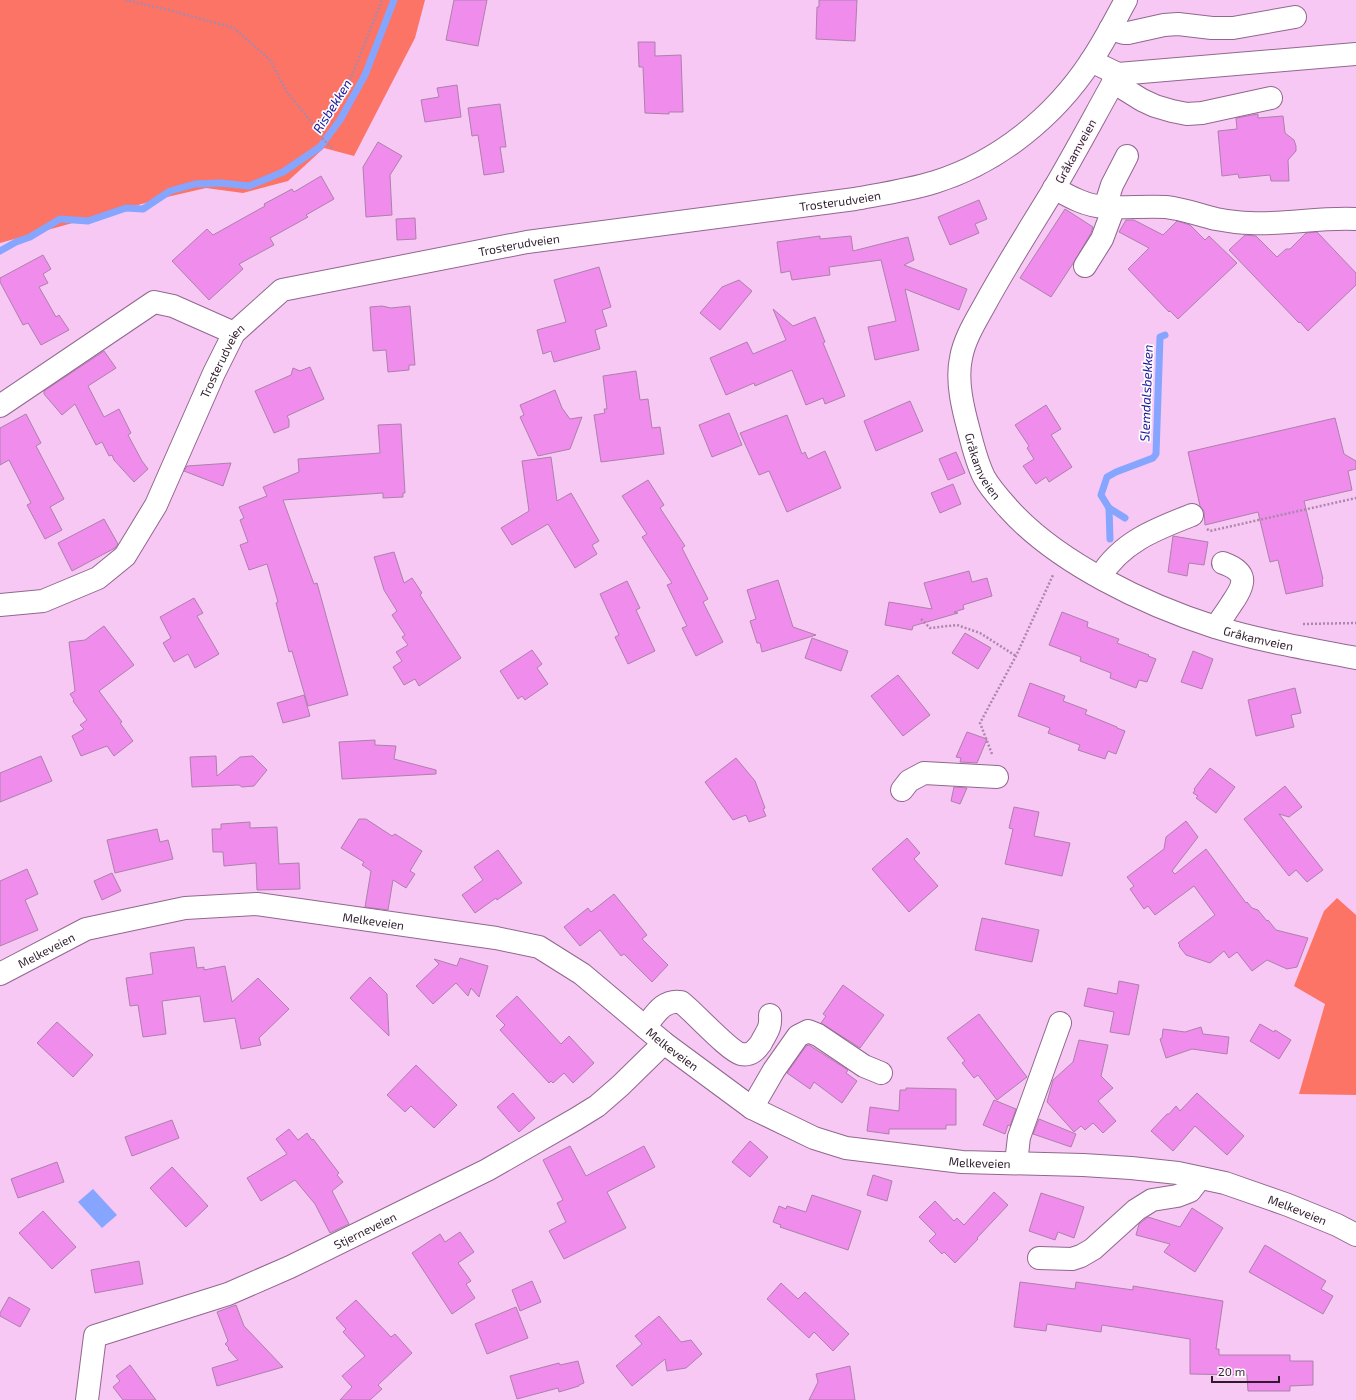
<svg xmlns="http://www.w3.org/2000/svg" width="1356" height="1400" font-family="'Exo 2',sans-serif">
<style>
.forest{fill:#fc7466}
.water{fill:#85a5ff}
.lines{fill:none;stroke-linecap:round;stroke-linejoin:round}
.stream{stroke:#85a5ff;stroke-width:7}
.building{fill:#ef8cec;stroke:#ac81aa}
.minor-casing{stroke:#91678f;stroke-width:24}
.path{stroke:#ab87a9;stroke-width:2.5;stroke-dasharray:2 2;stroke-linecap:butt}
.minor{stroke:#fff;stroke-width:22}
.labels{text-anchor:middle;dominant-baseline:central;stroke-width:3.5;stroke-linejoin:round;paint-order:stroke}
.street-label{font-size:12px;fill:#2e1c2d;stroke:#fef9fd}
.water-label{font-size:13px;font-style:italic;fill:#13169a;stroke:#fef9fd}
</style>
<rect width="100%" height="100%" fill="#f7c8f4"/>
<g class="forest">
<polygon points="0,0 425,0 415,38 354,156 324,148 288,181 243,193 206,188 167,197 0,243"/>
<polygon points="1337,898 1356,915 1356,1095 1299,1094 1325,1004 1294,986 1324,911"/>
</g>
<polygon class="water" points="93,1189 117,1215 102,1228 78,1202"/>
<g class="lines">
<g class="stream">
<polyline points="0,251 16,242 30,237 60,219 88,221 126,208 143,209 170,191 195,184 221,183 249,186 283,172 320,147 340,120 365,75 394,0"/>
<polyline points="1109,508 1125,518"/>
<polyline points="1110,539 1109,508 1101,495 1107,477 1116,472 1153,458 1156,454 1160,337 1165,335"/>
</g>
</g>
<g class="building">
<polygon points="454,0 487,0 478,46 446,40"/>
<polygon points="819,0 857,0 855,41 816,39 817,7 819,7"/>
<polygon points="638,42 655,42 655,56 681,55 683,112 669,112 669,114 645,113 643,67 639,67"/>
<polygon points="457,85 461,117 425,122 421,100 439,97 437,88"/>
<polygon points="500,104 506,147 500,147 504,172 484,175 478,135 472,136 468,108"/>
<polygon points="1258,114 1258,118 1283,116 1285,133 1294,140 1296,146 1296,151 1288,160 1289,181 1271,181 1270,175 1239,178 1238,174 1222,176 1218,131 1237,129 1236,118"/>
<polygon points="378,142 402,156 390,175 392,215 366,217 363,167"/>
<polygon points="321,176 334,199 306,215 308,217 270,238 274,245 239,264 243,269 209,300 172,261 207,229 213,235 265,206 264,204 292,189 294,192"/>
<polygon points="979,200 987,219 975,224 979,233 950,245 938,217"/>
<polygon points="1065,209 1093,227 1091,233 1074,262 1051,297 1020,278"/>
<polygon points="415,218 416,239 397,240 396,219"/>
<polygon points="1126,220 1134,220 1163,235 1177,221 1190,225 1205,240 1209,236 1237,263 1178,319 1170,311 1169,312 1128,269 1149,248 1119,232"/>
<polygon points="1317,232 1356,273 1356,285 1308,331 1300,322 1299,323 1229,250 1245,235 1256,236 1277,257 1286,249 1290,249 1306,233"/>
<polygon points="820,236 820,239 851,236 853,251 908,237 914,260 904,265 967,289 959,310 905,289 919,350 875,360 868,327 896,321 881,260 829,267 830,275 792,280 790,271 781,273 777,242"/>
<polygon points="43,255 51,269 43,274 48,283 39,287 56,317 59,315 69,330 41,345 28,323 23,325 0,282 0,278"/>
<polygon points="599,267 611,307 602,310 607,326 595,330 600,349 554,362 551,351 543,354 537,330 566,322 554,280"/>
<polygon points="739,280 752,291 720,330 700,313 722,287"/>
<polygon points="382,306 391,308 410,306 415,365 409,365 409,370 388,372 386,350 373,351 370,307"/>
<polygon points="773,309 793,326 815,317 825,342 823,343 845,396 825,404 823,398 806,405 792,370 755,386 754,383 726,395 710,358 747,342 753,354 786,340"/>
<polygon points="104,351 116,368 88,386 104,417 119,409 131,433 128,435 142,461 148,469 134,482 114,460 112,455 109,456 102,442 96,445 75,404 62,415 44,394 44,391"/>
<polygon points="310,367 324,399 287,416 289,420 289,427 274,433 255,391 291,375 293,368 300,371"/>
<polygon points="636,371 640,400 648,399 652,428 660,427 664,454 601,462 594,415 605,413 604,409 607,409 603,376"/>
<polygon points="555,390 562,408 570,419 582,417 570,449 538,456 520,417 524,415 520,405"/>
<polygon points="910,401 923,431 876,451 864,421"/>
<polygon points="1046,405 1061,429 1051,435 1072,467 1049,482 1046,477 1036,484 1023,466 1034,459 1027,448 1029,446 1015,425"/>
<polygon points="729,413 742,445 712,457 699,425"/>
<polygon points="26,414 41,443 36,446 64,499 50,507 62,530 45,539 27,505 31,503 9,460 0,465 0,428"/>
<polygon points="787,415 802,454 805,452 808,459 825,451 841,488 787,512 769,471 759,475 740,433"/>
<polygon points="1335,418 1344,454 1356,461 1356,469 1348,471 1352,490 1304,501 1323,579 1322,580 1323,586 1286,594 1278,560 1270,562 1258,512 1205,525 1204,511 1200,506 1188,452"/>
<polygon points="401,424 405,493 403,493 403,497 383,498 383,493 283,500 314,584 317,583 348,695 308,706 292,651 289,652 276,603 278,602 267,564 249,570 240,545 248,542 240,520 244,518 239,507 267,496 263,487 299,472 298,459 380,453 378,425"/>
<polygon points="956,452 965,473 948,480 939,459"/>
<polygon points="551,457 557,501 571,493 599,541 592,545 597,554 575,568 548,524 512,545 501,528 529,511 522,461"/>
<polygon points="231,463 223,486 184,471 187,466"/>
<polygon points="648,480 664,505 660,508 685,546 682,548 708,599 703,602 723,642 696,656 682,628 687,626 667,585 672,583 642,537 647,534 622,496"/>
<polygon points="953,484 961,504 940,513 931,493"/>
<polygon points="104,519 118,544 115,548 72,571 58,543"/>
<polygon points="1173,536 1208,542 1204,565 1189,563 1187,576 1168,572"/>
<polygon points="394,552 404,583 412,578 422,593 420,595 461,658 419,686 415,679 404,685 393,667 402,661 396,652 408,645 402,637 405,635 392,615 397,611 384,590 374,557"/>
<polygon points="969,571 972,582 987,578 992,596 963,605 964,609 954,612 958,613 913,626 912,630 885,625 889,602 932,609 924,583"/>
<polygon points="778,580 793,627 816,635 762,652 760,643 757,643 750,621 756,619 747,590"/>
<polygon points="627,581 640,608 636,610 655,651 628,664 615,637 619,635 600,594"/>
<polygon points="194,598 203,613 197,616 219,654 195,668 188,654 174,662 163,643 171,638 160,617"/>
<polygon points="1062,612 1088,622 1087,627 1119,639 1117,643 1149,655 1148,656 1156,659 1147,682 1139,680 1136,688 1110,678 1111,673 1080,661 1081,657 1049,645"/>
<polygon points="104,626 134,665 99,691 122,722 120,723 133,741 114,756 107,746 81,756 72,736 84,729 80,725 87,720 73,701 74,700 70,694 75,691 69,642 85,640"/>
<polygon points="965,633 991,648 978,669 952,653"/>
<polygon points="812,638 848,651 841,671 805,658"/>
<polygon points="532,650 542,664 537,668 548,684 525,700 522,696 518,699 500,671"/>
<polygon points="1193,651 1213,659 1202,689 1181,682"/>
<polygon points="898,675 930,715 903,736 871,696"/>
<polygon points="1030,683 1065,696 1063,701 1087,710 1085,714 1117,727 1117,728 1125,731 1116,754 1108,751 1105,759 1078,750 1080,745 1048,733 1050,728 1018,716"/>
<polygon points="1295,688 1301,713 1291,715 1294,727 1256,736 1248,700"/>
<polygon points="304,695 310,716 283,723 277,703"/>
<polygon points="967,732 987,739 977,763 960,762 961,758 956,757"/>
<polygon points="375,740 375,745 396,746 394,759 436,770 436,774 342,779 339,742"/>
<polygon points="41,756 52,781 0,802 0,773"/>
<polygon points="216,756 217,776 240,757 253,756 267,770 254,786 242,787 239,785 192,787 190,757"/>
<polygon points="736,758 755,781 765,808 763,809 766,816 749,822 746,815 733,820 705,782"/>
<polygon points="1210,768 1235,787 1216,813 1196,798 1198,796 1193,793 1195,790 1194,789"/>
<polygon points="1285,786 1302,807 1289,817 1279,814 1323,870 1307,882 1296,870 1289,876 1244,819"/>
<polygon points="954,787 967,788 960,804 951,801"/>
<polygon points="1014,807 1039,812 1034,836 1070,843 1062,876 1005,864 1013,829 1009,828"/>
<polygon points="359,819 366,819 392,836 395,834 422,851 410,871 415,874 406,888 393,880 388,910 365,907 371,871 362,865 364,862 341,848"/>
<polygon points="1186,821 1198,837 1172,871 1175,874 1206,849 1246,903 1247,902 1252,908 1258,910 1267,921 1268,920 1276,930 1308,938 1297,967 1287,969 1267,960 1252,971 1237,952 1229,958 1224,951 1210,963 1186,955 1179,946 1180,945 1178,943 1215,915 1194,886 1155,915 1148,906 1144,909 1130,889 1134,886 1127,877 1164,849 1166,837"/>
<polygon points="250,822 250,828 277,827 279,864 299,863 300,889 257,890 256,863 224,866 223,852 213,852 212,829 221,829 221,824"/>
<polygon points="157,829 160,842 168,840 173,859 115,873 107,840"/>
<polygon points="907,838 920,853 914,859 938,886 909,912 872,869"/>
<polygon points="498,850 522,883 497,900 496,898 475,913 462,895 483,880 474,867"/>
<polygon points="27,869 38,894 25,900 38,930 0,946 0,881"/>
<polygon points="112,873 121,891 102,900 94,881"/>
<polygon points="614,894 647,935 642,939 668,965 652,982 624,954 621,956 600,930 580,946 564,927 588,908 591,912"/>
<polygon points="982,918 1039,930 1032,962 975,950"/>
<polygon points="194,947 197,968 204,967 204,970 225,966 232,1002 258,978 289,1009 259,1038 261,1045 241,1049 235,1018 204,1022 200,996 162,1001 166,1034 143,1037 138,1005 130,1006 126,978 153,974 150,953"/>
<polygon points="460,958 488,966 479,997 471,988 468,996 456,983 433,1004 416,986 439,964 434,959 457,966"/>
<polygon points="370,977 387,994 389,1036 350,998"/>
<polygon points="1119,981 1139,985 1129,1035 1110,1032 1114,1012 1084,1006 1088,988 1117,994"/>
<polygon points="843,985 884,1015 860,1048 821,1023 826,1016 823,1014"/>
<polygon points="517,996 561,1044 569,1036 594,1063 573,1083 564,1073 553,1083 551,1081 549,1083 500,1030 505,1025 496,1016"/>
<polygon points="979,1014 1027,1077 997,1100 978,1075 974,1078 962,1063 965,1061 947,1038"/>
<polygon points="57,1022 93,1055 73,1077 37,1043"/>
<polygon points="1260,1024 1274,1032 1275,1030 1291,1040 1279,1059 1250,1041"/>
<polygon points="1201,1027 1203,1034 1229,1037 1227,1054 1192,1049 1166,1058 1160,1039 1162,1038 1163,1029 1185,1032"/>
<polygon points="1079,1040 1108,1045 1101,1076 1113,1088 1098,1101 1116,1121 1103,1133 1093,1123 1085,1130 1081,1126 1074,1132 1047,1102 1053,1080 1073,1062"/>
<polygon points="809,1045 848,1070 846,1073 857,1081 842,1103 814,1082 810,1089 787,1073 806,1046"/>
<polygon points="416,1065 457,1105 434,1128 411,1106 405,1112 387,1095"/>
<polygon points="906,1088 956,1089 956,1125 946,1125 946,1129 889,1129 889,1134 867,1131 870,1107 899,1111 900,1090 906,1090"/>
<polygon points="513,1093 535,1118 519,1132 497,1107"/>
<polygon points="1197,1093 1244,1136 1227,1155 1195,1126 1173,1151 1151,1131 1167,1114 1169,1114 1176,1106 1180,1111"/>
<polygon points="994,1100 1016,1109 1010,1126 1008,1125 1005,1134 983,1125"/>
<polygon points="1039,1119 1076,1134 1071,1147 1033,1134"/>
<polygon points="172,1120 179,1138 132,1156 125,1137"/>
<polygon points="289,1129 298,1140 307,1133 312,1140 313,1139 339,1173 337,1175 343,1182 332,1191 349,1224 330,1233 315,1204 295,1180 261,1201 247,1178 287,1154 276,1139"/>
<polygon points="750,1141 768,1157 750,1177 732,1162"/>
<polygon points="570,1146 586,1176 644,1146 655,1167 607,1192 626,1228 564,1259 549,1231 566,1222 557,1203 563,1200 543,1160"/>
<polygon points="57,1162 64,1182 18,1198 11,1179"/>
<polygon points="172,1167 208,1206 186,1227 150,1188"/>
<polygon points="873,1175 892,1181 887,1201 867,1195"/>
<polygon points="994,1192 1008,1205 977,1238 978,1239 955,1263 944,1252 942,1254 929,1241 936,1234 919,1217 935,1201 954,1221 957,1218 964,1225"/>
<polygon points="1041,1193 1084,1207 1074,1238 1058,1232 1055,1240 1029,1231"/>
<polygon points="812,1195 861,1211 848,1250 780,1227 781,1225 773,1222 779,1206 786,1209 787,1206 806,1212"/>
<polygon points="1192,1208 1223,1228 1195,1272 1164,1252 1170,1244 1136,1235 1139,1224 1148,1217 1180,1227"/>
<polygon points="43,1211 76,1247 52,1269 19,1233"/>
<polygon points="460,1232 474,1252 458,1263 471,1281 466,1284 475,1298 452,1314 412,1253 440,1234 445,1242"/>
<polygon points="1265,1245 1326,1281 1321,1289 1333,1296 1323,1314 1249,1272"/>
<polygon points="139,1261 143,1284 95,1293 91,1270"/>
<polygon points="532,1281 541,1302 520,1311 512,1290"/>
<polygon points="1020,1282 1075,1289 1076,1282 1133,1290 1133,1286 1223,1301 1216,1349 1219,1349 1219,1355 1290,1355 1290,1361 1313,1361 1313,1385 1290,1386 1290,1391 1248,1391 1247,1375 1190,1374 1190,1339 1102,1325 1101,1332 1047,1324 1046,1331 1014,1327"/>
<polygon points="781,1283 798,1299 805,1292 849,1334 833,1351 814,1332 809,1338 767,1299"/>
<polygon points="9,1297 30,1309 20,1327 0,1316 0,1313"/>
<polygon points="356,1300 391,1337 395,1334 412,1353 378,1385 382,1389 370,1400 340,1400 352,1387 342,1376 365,1356 343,1332 346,1329 336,1318"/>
<polygon points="236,1305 244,1326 283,1367 217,1386 212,1368 238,1360 228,1349 229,1348 225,1344 228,1341 217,1312"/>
<polygon points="516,1307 528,1338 487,1354 475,1324"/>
<polygon points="659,1316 681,1342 691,1340 702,1354 686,1368 667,1371 665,1359 632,1386 616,1366 642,1344 635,1336"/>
<polygon points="578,1361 584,1383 579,1385 579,1386 559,1392 558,1388 517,1399 510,1376 559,1363 560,1365"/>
<polygon points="130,1365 156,1400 123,1400 113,1387 120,1381 116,1376"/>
<polygon points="850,1366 855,1400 809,1400 818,1382 816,1374"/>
</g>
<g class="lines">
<defs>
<g id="minor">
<polyline points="1110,29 1124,33 1128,33 1164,25 1178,24 1212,28 1233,28 1295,17"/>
<path id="s1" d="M1091 61 1118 74C1095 115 1073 157 1049 197 1027 233 1004 269 984 306 975 322 964 340 961 358 956 381 963 409 969 431 973 447 977 463 984 477 990 488 1000 499 1008 508 1057 563 1146 605 1215 627 1261 641 1309 649 1356 658"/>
<polyline points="1118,74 1356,54"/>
<polyline points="1113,82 1142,100 1155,106 1172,111 1187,114 1202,113 1271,98"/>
<path d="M1054 188C1070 197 1086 206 1105 207 1125 208 1146 206 1166 207 1184 209 1199 215 1216 219 1227 221 1239 223 1250 223 1285 225 1320 217 1356 219"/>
<polyline points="1105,207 1112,185 1127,156"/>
<polyline points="1085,266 1102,239 1114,207"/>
<polyline points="0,406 154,302 173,306 234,333"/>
<path d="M1100 577C1121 542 1156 529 1192 515"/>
<path id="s2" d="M0 605 43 601 98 578 125 556 156 505 214 373 234 333 282 290 527 242 855 199C882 194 909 190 935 182 999 162 1055 116 1091 61 1104 42 1115 20 1126 0"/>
<path d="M1216 627C1221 619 1227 611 1232 603 1246 583 1248 572 1223 563"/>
<polyline points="902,790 909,781 924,773 997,777"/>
<path id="s3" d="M0 974 86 929 185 908 257 904 496 938 539 947 582 974 664 1043 752 1108 814 1138 846 1148 962 1162 1083 1165 1131 1168 1178 1173 1225 1183 1288 1205 1337 1225 1356 1235"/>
<path d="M645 1027C655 1015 663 999 681 1002 694 1012 729 1051 741 1054 751 1056 756 1050 761 1043 767 1031 771 1029 770 1015"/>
<polyline points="752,1108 774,1070 798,1036 808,1031 818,1035 864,1066 881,1073"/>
<polyline points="1016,1163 1019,1137 1060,1023"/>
<polyline points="1039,1258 1072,1259 1081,1256 1093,1249 1136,1210 1152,1200 1177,1196 1190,1191 1200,1178"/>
<path id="s4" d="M87 1400 95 1336 228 1294 290 1267 487 1170 576 1119 597 1106 620 1086 664 1043"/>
</g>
</defs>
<use href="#minor" class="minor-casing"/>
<g class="path">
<polyline points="125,0 169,10 234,28 270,60 287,92 321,134"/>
<polyline points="332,148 321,137 321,134 324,125 349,83 382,0"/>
<polyline points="1207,529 1210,531 1356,498"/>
<polyline points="921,619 930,628 957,625 980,633 1016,656"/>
<polyline points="1303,624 1356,623"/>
<polyline points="992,754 980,723 1016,656 1053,575"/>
</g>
<use href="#minor" class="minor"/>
</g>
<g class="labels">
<g class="street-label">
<text transform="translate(1075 151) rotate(-61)">Gråkamveien</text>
<text stroke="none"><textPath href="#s2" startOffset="1016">Trosterudveien</textPath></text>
<text stroke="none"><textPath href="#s2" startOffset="692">Trosterudveien</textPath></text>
<text stroke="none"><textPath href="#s2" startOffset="356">Trosterudveien</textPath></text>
<text stroke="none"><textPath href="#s1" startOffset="467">Gråkamveien</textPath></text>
<text stroke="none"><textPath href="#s1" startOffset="803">Gråkamveien</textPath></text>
<text stroke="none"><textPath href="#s3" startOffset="388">Melkeveien</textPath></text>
<text stroke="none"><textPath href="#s3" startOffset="52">Melkeveien</textPath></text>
<text stroke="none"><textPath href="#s3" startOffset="724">Melkeveien</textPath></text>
<text stroke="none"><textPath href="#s3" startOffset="1060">Melkeveien</textPath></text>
<text stroke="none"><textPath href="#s3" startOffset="1384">Melkeveien</textPath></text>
<text stroke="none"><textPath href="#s4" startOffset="355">Stjerneveien</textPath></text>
</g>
<g class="water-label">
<text transform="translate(332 106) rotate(-58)">Risbekken</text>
<text transform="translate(1146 393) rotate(-88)">Slemdalsbekken</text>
</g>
</g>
<path d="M1212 1376v6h67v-6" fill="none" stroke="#2e1c2d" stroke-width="2"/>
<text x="1218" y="1376" font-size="12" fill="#2e1c2d" stroke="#fef9fd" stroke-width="3" paint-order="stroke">20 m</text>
</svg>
